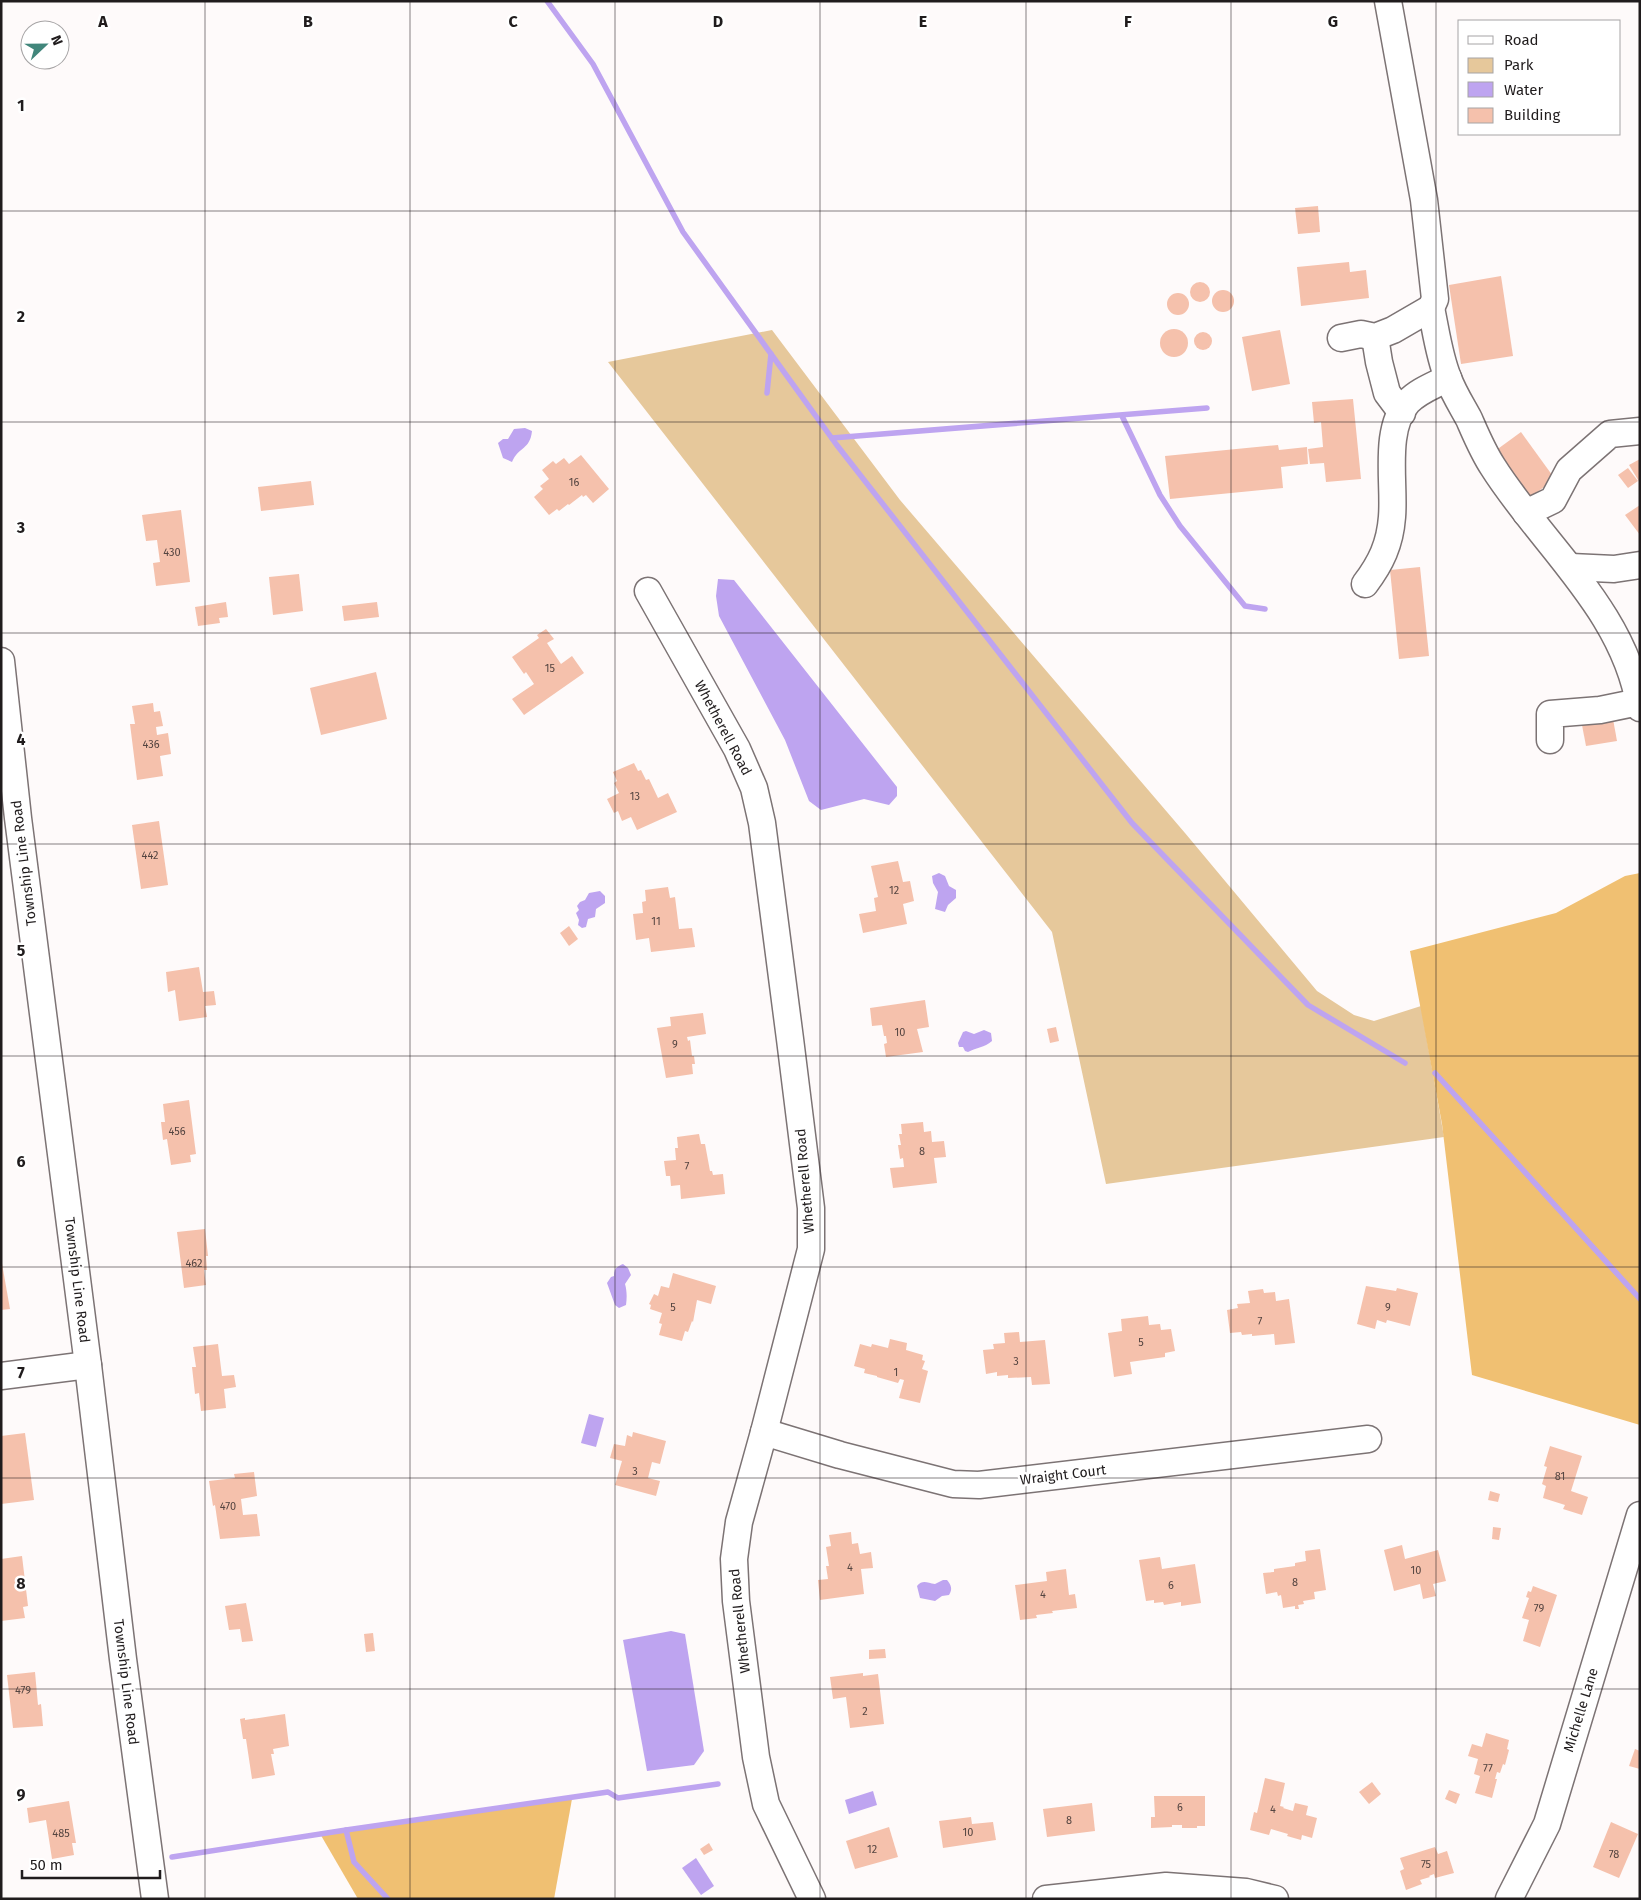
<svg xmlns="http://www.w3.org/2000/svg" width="1641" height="1900" font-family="'Fira Sans',sans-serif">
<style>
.green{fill:#e6c89b}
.forest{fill:#f0c072}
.water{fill:#bea4f0}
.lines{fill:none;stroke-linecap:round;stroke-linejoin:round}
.stream{stroke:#bea4f0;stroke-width:5.5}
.building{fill:#f5c1ac}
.minor-casing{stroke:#7c7374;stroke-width:29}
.minor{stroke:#fff;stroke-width:26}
.grid{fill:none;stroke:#201c1d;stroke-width:1;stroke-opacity:0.55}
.labels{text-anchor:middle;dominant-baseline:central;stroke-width:5;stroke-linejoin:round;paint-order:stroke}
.number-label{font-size:11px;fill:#554541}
.street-label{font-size:14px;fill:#201c1d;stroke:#fff}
.grid-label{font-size:16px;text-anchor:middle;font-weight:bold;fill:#201c1d;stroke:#fff;stroke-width:5;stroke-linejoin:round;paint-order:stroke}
</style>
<rect width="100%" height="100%" fill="#fefafa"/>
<polygon class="green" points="772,330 900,500 1185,833 1317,991 1354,1015 1374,1021 1421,1006 1444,1137 1106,1184 1052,932 608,362"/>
<g class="forest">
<polygon points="1640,873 1640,1425 1472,1375 1442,1124 1410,951 1556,913 1625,876"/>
<polygon points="572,1799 554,1899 358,1899 319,1832"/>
</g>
<g class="water">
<path d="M525 428 532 431C530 450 519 446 512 462L503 458 498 443 503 439H508L514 429Z"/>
<polygon points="718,579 734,580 897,787 897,796 889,805 864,799 821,810 809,801 785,740 719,616 716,596"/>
<polygon points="939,873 945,876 949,886 956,890 956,898 948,905 945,912 935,909 938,892 933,883 932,876"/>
<polygon points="600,891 605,896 605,903 596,909 595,917 588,919 586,927 582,928 578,925 579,920 576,913 579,910 577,906 580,902 585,900 589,893"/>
<path d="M984 1030 991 1033 992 1041C984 1048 977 1047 968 1052L965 1051 963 1047H959L958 1043 963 1032 966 1031 974 1034Z"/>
<path d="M623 1264 628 1268 631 1275 625 1284C627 1291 627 1298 626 1305L619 1308 615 1305 607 1283 611 1277 614 1276C614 1269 616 1267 623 1264Z"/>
<polygon points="589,1414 604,1418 596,1447 581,1443"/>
<path d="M943 1580H947C951 1585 953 1589 949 1595L942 1596 935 1601 920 1598 917 1586C923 1579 927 1583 935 1584Z"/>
<polygon points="671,1631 685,1634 704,1751 694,1765 647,1771 623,1640"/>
<polygon points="873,1791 877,1805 849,1814 845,1800"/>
<polygon points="696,1858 714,1886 701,1895 682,1868"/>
</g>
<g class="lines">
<g class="stream">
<polyline points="547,1 593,64 683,232 836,444 1132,823 1308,1005 1405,1063"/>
<polyline points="767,393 771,354"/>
<polyline points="1122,416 1160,495 1180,526 1245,606 1265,609"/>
<polyline points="832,438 1207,408"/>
<polyline points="1435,1073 1640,1299"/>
<polyline points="346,1830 608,1792 618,1798 718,1784"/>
<polyline points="172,1857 346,1830 354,1862 388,1899"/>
</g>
</g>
<g class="building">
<polygon points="1318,206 1320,232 1298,234 1295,208"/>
<polygon points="1349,262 1350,272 1366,270 1369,298 1301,306 1297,267"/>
<polygon points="1501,276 1513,356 1461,364 1449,285"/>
<circle cx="1200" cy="292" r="10"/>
<circle cx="1223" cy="301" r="11"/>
<circle cx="1178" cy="304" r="11"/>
<circle cx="1174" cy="343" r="14"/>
<polygon points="1280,330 1290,384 1252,391 1242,337"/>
<circle cx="1203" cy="341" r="9"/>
<polygon points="1353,399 1361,479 1326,482 1324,463 1310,464 1308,449 1323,447 1321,422 1314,423 1312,402"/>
<polygon points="1521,432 1555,479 1529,498 1495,451"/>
<polygon points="1278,445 1279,450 1307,447 1308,464 1281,467 1283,488 1170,499 1165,456"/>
<polygon points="581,455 609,489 593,503 586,495 583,497 582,495 569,505 568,504 559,511 557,509 549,515 534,497 543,489 540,486 549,479 542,470 553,461 556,464 564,458 569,464"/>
<polygon points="1640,459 1640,483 1629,465"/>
<polygon points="1628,468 1638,481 1628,488 1618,475"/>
<polygon points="311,481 314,505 261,511 258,487"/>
<polygon points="1640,505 1640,535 1625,515"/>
<polygon points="181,510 190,582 156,586 153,563 160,562 157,540 146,541 142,515"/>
<polygon points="1420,567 1429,656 1399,659 1390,570"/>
<polygon points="299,574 303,611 273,615 269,577"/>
<polygon points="226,602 228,617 219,618 220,623 198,626 195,607"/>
<polygon points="377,602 379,617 344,621 342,606"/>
<polygon points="546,629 554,639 547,643 561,664 572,656 584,673 524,715 512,699 534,684 526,672 524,674 512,657 539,638 537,635"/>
<polygon points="376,672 387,719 321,735 310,688"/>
<polygon points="153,703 154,712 160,711 163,726 156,727 157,735 168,733 171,754 160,756 163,776 137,780 130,724 135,724 132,706"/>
<polygon points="1613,719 1617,741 1586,746 1582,725"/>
<polygon points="634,763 638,771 641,770 646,780 649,779 658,798 668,793 677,812 637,830 631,817 622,821 618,811 614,813 607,799 619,793 614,783 617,781 613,772"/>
<polygon points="159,821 168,885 141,889 132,825"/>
<polygon points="898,861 903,882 910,881 914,901 903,904 907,924 863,933 859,914 876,911 874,898 878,897 871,866"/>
<polygon points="668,887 670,898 675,897 679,929 692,928 695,947 651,952 649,938 636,940 633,914 643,913 642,902 646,901 645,890"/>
<polygon points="569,926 578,939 569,946 560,933"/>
<polygon points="199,967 203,992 214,991 216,1005 205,1006 207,1017 179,1021 175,990 168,992 166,972"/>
<polygon points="925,1000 929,1027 917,1029 923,1052 886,1057 884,1044 887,1043 886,1036 884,1036 882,1025 872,1026 870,1008"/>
<polygon points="703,1013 706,1034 687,1037 688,1041 690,1040 692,1056 694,1056 695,1064 692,1064 693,1074 666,1078 657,1028 671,1026 670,1017"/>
<polygon points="1056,1027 1059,1041 1050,1043 1047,1029"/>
<polygon points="189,1100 196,1154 190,1155 191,1162 171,1165 167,1139 163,1140 161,1122 165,1122 163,1104"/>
<polygon points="923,1122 924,1132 931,1131 932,1142 944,1141 946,1157 934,1158 937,1183 893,1188 890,1168 904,1167 903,1158 900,1159 898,1145 901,1145 899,1134 902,1134 901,1124"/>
<polygon points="699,1134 701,1144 705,1144 710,1171 712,1171 713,1175 723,1174 725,1194 681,1199 680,1185 671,1186 670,1176 666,1176 664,1161 676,1160 675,1148 678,1148 677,1137"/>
<polygon points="205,1229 208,1256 206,1256 207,1270 204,1270 206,1285 184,1288 177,1232"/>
<polygon points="1,1258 10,1309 1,1310"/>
<polygon points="673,1273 716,1286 711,1304 697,1300 693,1322 692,1321 688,1332 685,1331 682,1341 659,1335 662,1324 659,1323 662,1313 650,1309 651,1305 649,1304 654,1294 658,1296 661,1286 669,1288"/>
<polygon points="1366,1286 1396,1291 1397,1288 1418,1293 1410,1326 1387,1320 1386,1323 1377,1320 1375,1329 1357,1324"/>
<polygon points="1263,1289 1264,1293 1275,1292 1276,1301 1289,1299 1295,1343 1275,1345 1274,1334 1252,1336 1252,1334 1242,1335 1241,1332 1230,1333 1227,1310 1238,1308 1237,1304 1250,1303 1248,1291"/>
<polygon points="1148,1316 1149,1325 1160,1324 1161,1330 1171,1329 1175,1351 1165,1353 1165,1357 1130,1362 1132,1374 1114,1377 1108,1333 1122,1331 1121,1319"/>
<polygon points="1019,1332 1020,1342 1045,1340 1050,1384 1032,1385 1031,1377 1008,1378 1008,1375 997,1376 997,1372 986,1374 983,1350 994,1349 993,1344 1005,1343 1004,1333"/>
<polygon points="890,1339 907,1343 906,1350 923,1355 922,1360 925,1361 922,1369 928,1371 920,1403 899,1398 904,1380 900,1379 898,1383 877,1377 877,1376 864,1373 865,1369 854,1366 860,1344 871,1347 872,1344 888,1348"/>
<polygon points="218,1344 222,1376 234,1375 236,1387 224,1389 226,1408 201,1411 199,1393 195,1394 192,1367 196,1367 193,1347"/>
<polygon points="633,1432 666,1441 660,1464 652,1462 648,1478 660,1481 656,1496 615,1485 622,1461 610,1458 614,1444 625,1446 627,1435 632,1437"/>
<polygon points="25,1433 34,1500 1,1504 1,1436"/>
<polygon points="1550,1446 1582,1456 1571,1491 1588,1497 1582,1515 1563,1509 1565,1505 1543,1498 1546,1486 1542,1484 1547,1467 1544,1466"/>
<polygon points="254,1472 257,1496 241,1499 243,1515 257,1514 260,1536 220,1539 215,1505 213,1506 209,1481 235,1478 234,1474"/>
<polygon points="1490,1491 1500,1494 1498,1502 1488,1500"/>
<polygon points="1493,1527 1501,1528 1499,1540 1492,1539"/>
<polygon points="851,1532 852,1544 858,1543 860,1554 871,1552 873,1568 861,1569 864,1594 820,1600 818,1580 828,1579 826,1566 829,1566 826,1547 831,1546 829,1535"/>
<polygon points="1402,1545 1405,1559 1438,1550 1446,1581 1433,1584 1436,1596 1423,1599 1420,1584 1394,1591 1384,1550"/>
<polygon points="1320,1549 1326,1590 1314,1592 1315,1599 1303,1601 1304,1604 1298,1605 1299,1609 1295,1609 1295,1606 1283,1608 1281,1595 1278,1596 1277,1592 1266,1594 1263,1573 1274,1572 1274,1569 1295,1566 1295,1563 1306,1561 1305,1551"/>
<polygon points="22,1556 28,1606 23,1607 25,1618 1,1621 1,1559"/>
<polygon points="1160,1557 1162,1569 1195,1564 1201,1603 1181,1606 1181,1602 1164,1605 1163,1602 1154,1603 1154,1600 1146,1601 1139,1560"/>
<polygon points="1066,1569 1069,1595 1075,1594 1077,1608 1052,1611 1053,1613 1036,1615 1037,1618 1020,1620 1015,1585 1047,1581 1046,1572"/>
<polygon points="1533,1586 1557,1595 1540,1647 1523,1641 1529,1620 1522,1618 1529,1598 1526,1597 1528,1591 1531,1592"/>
<polygon points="246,1603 253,1641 242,1642 240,1629 229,1630 225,1606"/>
<polygon points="373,1633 375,1651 366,1652 364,1634"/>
<polygon points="885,1649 886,1658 869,1659 869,1650"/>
<polygon points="35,1672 38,1705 41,1704 43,1726 13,1728 7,1675"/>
<polygon points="863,1673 863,1676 878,1674 884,1724 850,1728 846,1697 833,1699 830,1677"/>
<polygon points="285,1714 289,1746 273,1749 274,1754 271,1754 275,1775 252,1779 246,1739 243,1739 240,1719 245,1718 245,1720"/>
<polygon points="1486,1733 1509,1740 1507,1749 1509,1750 1505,1765 1503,1764 1500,1773 1497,1772 1495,1779 1497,1779 1492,1798 1475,1793 1480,1776 1474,1774 1478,1759 1468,1756 1472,1744 1482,1747"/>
<polygon points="1635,1749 1640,1751 1640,1769 1629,1766"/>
<polygon points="1265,1778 1285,1783 1280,1806 1284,1807 1283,1808 1293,1811 1295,1803 1308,1806 1306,1815 1317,1818 1312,1838 1302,1835 1301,1840 1287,1836 1288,1834 1271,1829 1269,1835 1250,1830 1254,1812 1257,1813"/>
<polygon points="1372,1782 1381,1794 1369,1804 1359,1792"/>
<polygon points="1449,1790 1460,1794 1456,1804 1445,1799"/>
<polygon points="1154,1796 1205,1796 1205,1826 1197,1826 1197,1828 1182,1828 1182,1825 1172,1825 1172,1827 1151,1828 1151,1817 1155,1817"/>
<polygon points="69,1801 76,1843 72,1843 74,1855 52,1859 46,1820 29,1823 27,1808"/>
<polygon points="1092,1803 1095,1831 1047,1837 1043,1809"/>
<polygon points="971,1817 972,1824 993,1822 996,1840 943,1848 939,1821"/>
<polygon points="1611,1822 1638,1834 1619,1878 1593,1867"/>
<polygon points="889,1827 898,1857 855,1869 846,1841"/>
<polygon points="709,1843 713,1850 704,1855 700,1849"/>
<polygon points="1435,1847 1438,1854 1447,1851 1454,1873 1435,1878 1434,1874 1429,1876 1430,1877 1420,1880 1422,1884 1406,1890 1400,1871 1404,1869 1400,1858"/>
</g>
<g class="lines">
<defs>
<g id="minor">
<path d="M1431 308C1436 331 1439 356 1448 378 1453 392 1462 406 1469 419 1476 435 1483 452 1493 467 1543 546 1625 611 1640 708"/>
<polyline points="1375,337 1379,362 1387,393 1402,413"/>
<polyline points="1341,338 1361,334 1375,337 1393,330 1431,308 1435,299 1424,200 1388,1"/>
<polyline points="1526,513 1553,500 1569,470 1610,434 1640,431"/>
<polyline points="1571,567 1614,569 1640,565"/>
<path d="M1365 584C1381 563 1390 544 1392 517 1395 483 1383 429 1408 402 1418 391 1435 385 1448 378"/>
<polyline points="648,591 737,749 754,788 762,823 790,1039 811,1208 811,1249 764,1432 739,1522 734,1559 736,1601 756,1757 766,1804 812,1899"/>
<polyline points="1,661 18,818 88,1365 123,1659 155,1899"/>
<polyline points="1550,740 1550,714 1600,710 1639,702"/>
<polyline points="1,1376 88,1365"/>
<polyline points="764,1432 840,1455 953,1484 979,1485 1368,1439"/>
<polyline points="1046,1899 1166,1886 1246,1892 1275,1899"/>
<polyline points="1509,1899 1547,1824 1640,1515"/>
</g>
</defs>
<use href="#minor" class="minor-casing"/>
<use href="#minor" class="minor"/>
</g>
<path class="grid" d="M205 1V1899M410 1V1899M615 1V1899M820 1V1899M1026 1V1899M1231 1V1899M1436 1V1899M1 211H1640M1 422H1640M1 633H1640M1 844H1640M1 1056H1640M1 1267H1640M1 1478H1640M1 1689H1640"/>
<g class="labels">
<g class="number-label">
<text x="574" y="482">16</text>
<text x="172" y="552">430</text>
<text x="550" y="668">15</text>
<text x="151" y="744">436</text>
<text x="635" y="796">13</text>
<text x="150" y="855">442</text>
<text x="894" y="890">12</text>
<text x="656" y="921">11</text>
<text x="900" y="1032">10</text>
<text x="675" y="1044">9</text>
<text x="177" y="1131">456</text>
<text x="922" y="1151">8</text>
<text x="687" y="1166">7</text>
<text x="194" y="1263">462</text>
<text x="673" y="1307">5</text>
<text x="1388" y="1307">9</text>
<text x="1260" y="1321">7</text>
<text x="1141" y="1342">5</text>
<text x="1016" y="1361">3</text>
<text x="896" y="1372">1</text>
<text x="635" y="1471">3</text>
<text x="1560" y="1476">81</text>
<text x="228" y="1506">470</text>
<text x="850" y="1567">4</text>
<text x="1416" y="1570">10</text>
<text x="1295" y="1582">8</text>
<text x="1171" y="1585">6</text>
<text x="1043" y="1594">4</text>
<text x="1539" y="1608">79</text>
<text x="23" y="1690">479</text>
<text x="865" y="1711">2</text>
<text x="1488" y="1768">77</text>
<text x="1180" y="1807">6</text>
<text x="1273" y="1809">4</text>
<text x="1069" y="1820">8</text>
<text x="968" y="1832">10</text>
<text x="61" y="1833">485</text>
<text x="872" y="1849">12</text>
<text x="1614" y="1854">78</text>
<text x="1426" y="1864">75</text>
</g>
<g class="street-label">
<text transform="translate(723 728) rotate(62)">Whetherell Road</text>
<text transform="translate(24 863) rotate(-97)">Township Line Road</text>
<text transform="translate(805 1181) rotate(-95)">Whetherell Road</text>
<text transform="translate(77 1280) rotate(83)">Township Line Road</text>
<text transform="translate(1063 1475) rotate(-7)">Wraight Court</text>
<text transform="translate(740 1621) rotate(-96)">Whetherell Road</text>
<text transform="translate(126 1682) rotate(83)">Township Line Road</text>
<text transform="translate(1581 1710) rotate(-73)">Michelle Lane</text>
</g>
</g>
<g class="grid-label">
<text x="103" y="27">A</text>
<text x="308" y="27">B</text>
<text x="513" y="27">C</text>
<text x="718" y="27">D</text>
<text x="923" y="27">E</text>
<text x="1128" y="27">F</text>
<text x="1333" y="27">G</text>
<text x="21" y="111">1</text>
<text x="21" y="322">2</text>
<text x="21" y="533">3</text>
<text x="21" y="745">4</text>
<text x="21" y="956">5</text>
<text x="21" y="1167">6</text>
<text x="21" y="1378">7</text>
<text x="21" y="1589">8</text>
<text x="21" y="1800">9</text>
</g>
<rect width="1641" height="1900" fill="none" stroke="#201c1d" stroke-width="5"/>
<rect x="1458" y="20" width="162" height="115" fill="#ffffff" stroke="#a6a4a5"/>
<rect x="1468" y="36" width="25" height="8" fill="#ffffff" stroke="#a6a4a5"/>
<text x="1504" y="45" font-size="15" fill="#201c1d">Road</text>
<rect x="1468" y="58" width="25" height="15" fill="#e6c89b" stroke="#a6a4a5"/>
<text x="1504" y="70" font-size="15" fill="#201c1d">Park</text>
<rect x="1468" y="82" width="25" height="15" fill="#bea4f0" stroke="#a6a4a5"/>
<text x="1504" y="95" font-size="15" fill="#201c1d">Water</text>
<rect x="1468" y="108" width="25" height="15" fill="#f5c1ac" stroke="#a6a4a5"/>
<text x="1504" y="120" font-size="15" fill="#201c1d">Building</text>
<g transform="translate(45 45) rotate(68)"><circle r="24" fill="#ffffff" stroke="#a6a4a5"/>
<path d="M0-4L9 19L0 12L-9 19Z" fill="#41867b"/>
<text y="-8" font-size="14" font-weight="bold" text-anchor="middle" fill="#201c1d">N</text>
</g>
<path d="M22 1870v8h138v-8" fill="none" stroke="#201c1d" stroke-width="2.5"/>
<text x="30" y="1870" font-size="15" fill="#201c1d" stroke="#ffffff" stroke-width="4" paint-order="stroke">50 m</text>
</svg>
